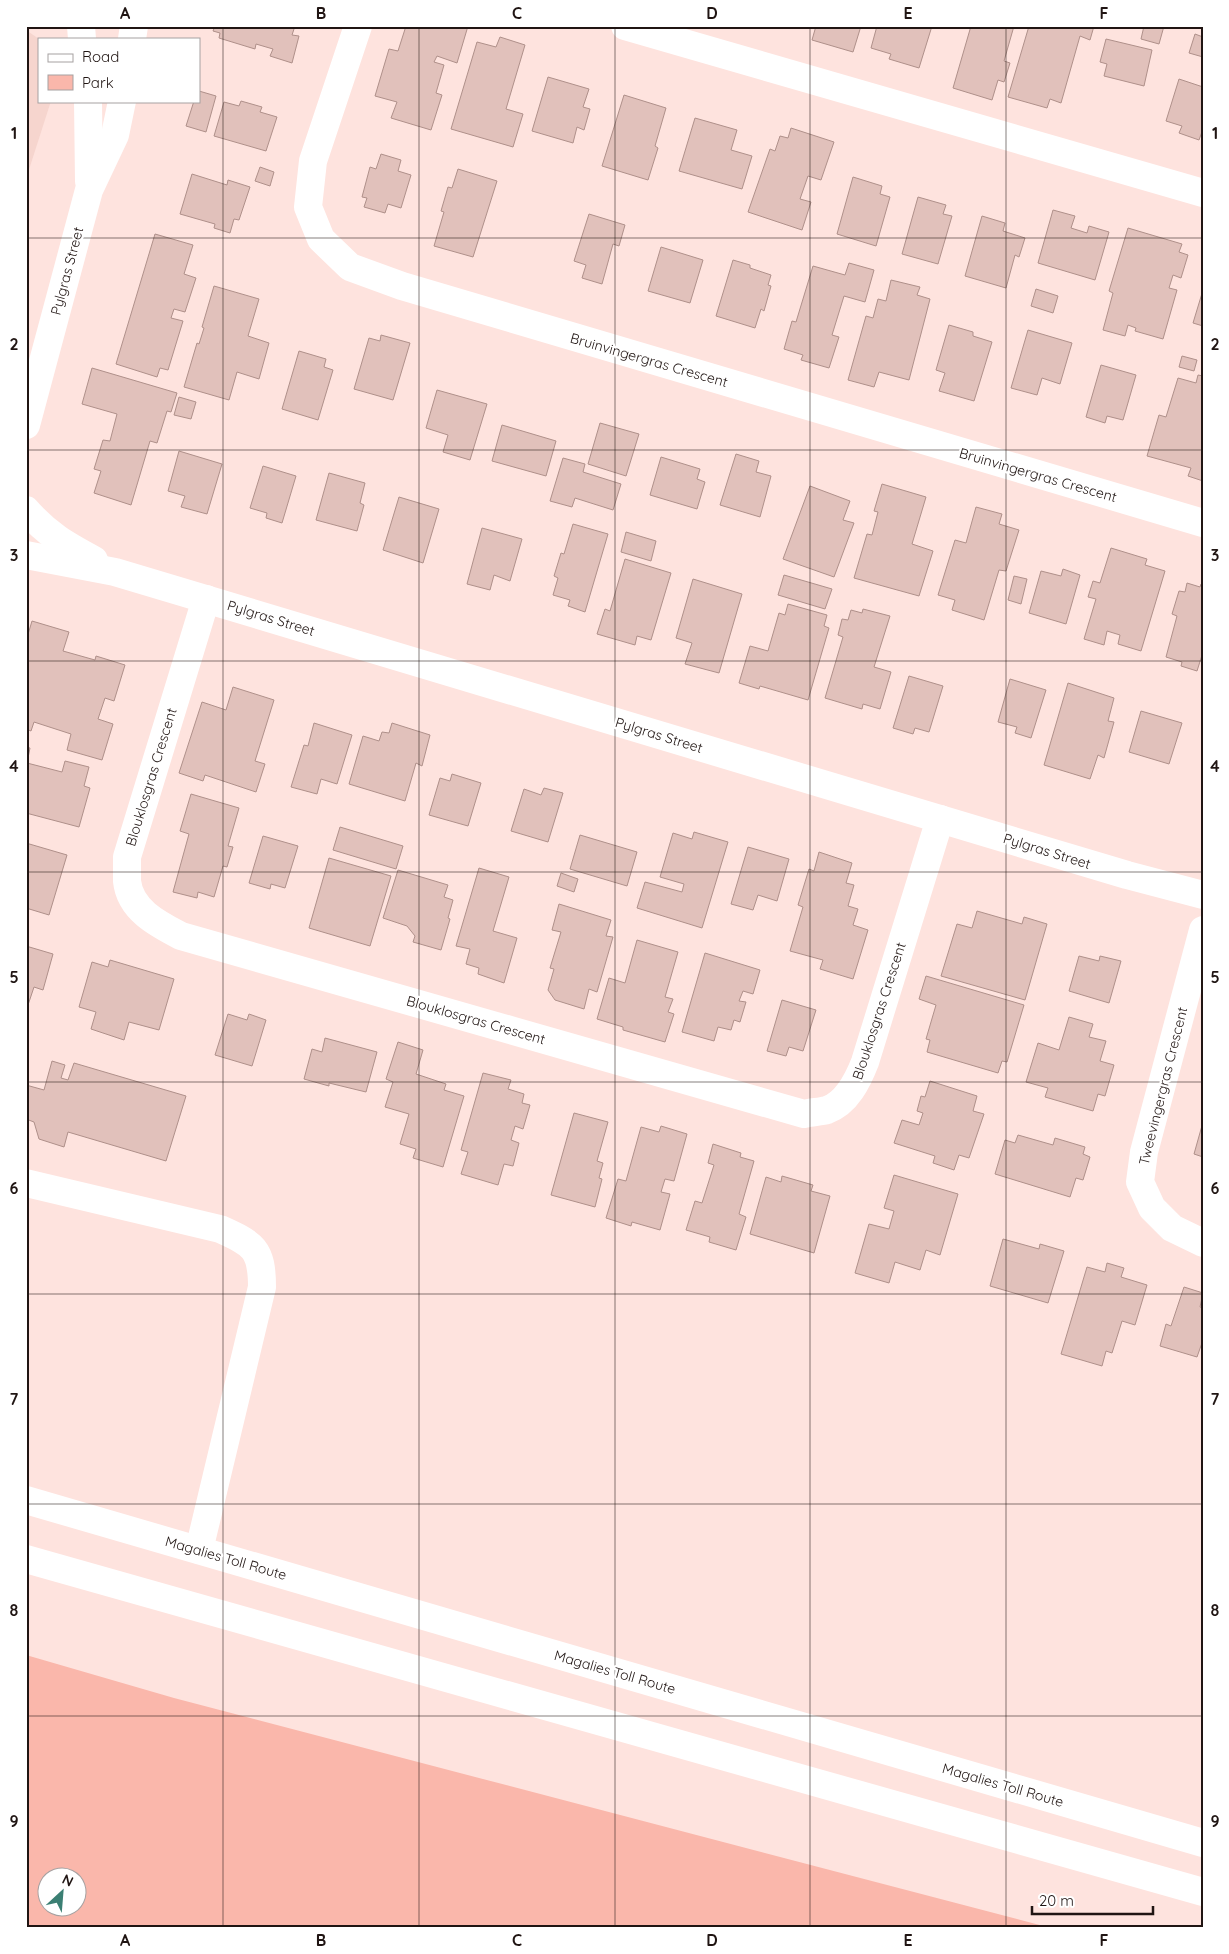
<svg xmlns="http://www.w3.org/2000/svg" width="1229" height="1954" font-family="Quicksand,sans-serif">
<style>
.built{fill:#f6d5ce}
.green{fill:#fab7ab;fill-rule:evenodd}
.building{fill:#e1c1bb;stroke:#af908a}
.lines{fill:none;stroke-linecap:round;stroke-linejoin:round}
.minor{stroke:#fff;stroke-width:28}
.highway{stroke:#fff;stroke-width:28}
.grid{fill:none;stroke:#201513;stroke-width:1;stroke-opacity:0.55}
.labels{text-anchor:middle;dominant-baseline:central;stroke-width:4.5;stroke-linejoin:round;paint-order:stroke}
.street-label{font-size:14px;fill:#201513;stroke:#fff}
.neatline{fill:none;stroke:#201513;stroke-width:2}
.grid-label{font-size:16px;text-anchor:middle;font-weight:bold;fill:#201513}
</style>
<rect width="100%" height="100%" fill="#fee3de"/>
<polygon class="built" points="26,30 39,39 39,101 51,101 26,179"/>
<path class="green" d="M26 1655 174 1698 1051 1928H26ZM48 1876H78V1906H48Z"/>
<g class="building">
<polygon points="215,26 295,26 292,35 299,36 292,63 270,56 273,49 256,44 255,49 219,38 220,33 213,31"/>
<polygon points="406,26 468,26 457,63 437,56 434,62 444,65 436,93 442,95 431,130 391,118 397,102 375,96 389,49 398,51"/>
<polygon points="816,26 861,26 853,52 812,40"/>
<polygon points="877,26 932,26 919,68 889,59 891,54 871,48"/>
<polygon points="971,26 1014,26 1004,61 1010,63 1004,82 998,80 992,100 953,88"/>
<polygon points="1029,26 1094,26 1090,40 1080,36 1061,103 1050,99 1047,108 1008,97"/>
<polygon points="1144,26 1164,26 1159,44 1141,39"/>
<polygon points="1195,34 1203,37 1203,57 1189,53"/>
<polygon points="500,37 525,45 506,109 523,114 513,147 451,129 477,42 496,47"/>
<polygon points="1106,39 1152,50 1144,86 1104,76 1107,64 1100,62"/>
<polygon points="548,77 589,89 583,107 590,109 584,130 577,127 573,143 532,131"/>
<polygon points="1179,79 1203,87 1203,129 1199,140 1179,133 1182,126 1166,121"/>
<polygon points="199,91 216,96 206,132 186,126 194,101 199,101"/>
<polygon points="624,95 666,108 655,146 658,148 648,180 602,166"/>
<polygon points="241,101 262,107 260,112 277,117 266,151 214,136 224,102 239,106"/>
<polygon points="695,118 737,130 731,150 752,156 742,189 679,171"/>
<polygon points="791,128 834,142 821,180 808,176 800,199 811,202 802,230 748,212 770,149 775,151 780,136 788,138"/>
<polygon points="381,154 401,160 398,171 411,175 401,208 388,204 385,213 364,207 367,198 362,197 370,167 376,169"/>
<polygon points="260,167 274,172 270,186 255,181"/>
<polygon points="458,169 497,181 473,257 434,246 444,212 441,211 448,187 452,188"/>
<polygon points="192,174 227,185 228,180 250,187 239,220 234,219 230,233 214,228 215,224 180,214"/>
<polygon points="853,177 882,186 880,194 890,197 876,246 837,234"/>
<polygon points="918,197 946,205 943,214 952,216 938,264 902,254"/>
<polygon points="1053,210 1075,216 1071,228 1087,233 1089,226 1109,232 1095,280 1038,263"/>
<polygon points="589,214 625,225 619,246 613,244 602,284 582,278 586,265 574,261"/>
<polygon points="982,216 1005,223 1003,231 1025,238 1019,257 1015,255 1006,288 965,276"/>
<polygon points="1128,228 1182,244 1179,252 1188,255 1181,278 1173,275 1169,288 1177,290 1163,339 1135,331 1136,328 1128,325 1125,336 1103,330 1113,293 1109,291"/>
<polygon points="155,234 193,245 184,274 196,278 185,312 174,309 171,318 183,321 168,370 160,368 157,377 116,364"/>
<polygon points="661,247 703,260 690,303 648,291"/>
<polygon points="733,260 750,265 750,268 771,275 768,285 771,286 764,311 761,309 755,328 716,316"/>
<polygon points="849,263 874,270 865,302 844,296 832,335 839,337 829,368 801,360 803,355 784,349 792,321 796,322 813,266 845,275"/>
<polygon points="891,280 920,287 917,295 930,299 909,380 879,372 874,387 848,380 866,316 873,318 878,299 886,301"/>
<polygon points="214,286 259,299 248,336 269,343 259,379 237,372 229,400 184,387 197,343 199,344 204,328 202,327"/>
<polygon points="1036,289 1058,296 1053,313 1031,306"/>
<polygon points="1203,290 1203,326 1193,323"/>
<polygon points="949,325 973,332 973,336 992,342 974,401 939,391 945,373 936,370"/>
<polygon points="1028,330 1072,343 1060,384 1042,378 1037,395 1011,388"/>
<polygon points="381,335 410,343 393,400 354,389 369,338 380,341"/>
<polygon points="299,351 326,359 324,367 333,370 318,420 282,409"/>
<polygon points="1182,356 1197,360 1194,371 1179,367"/>
<polygon points="1101,365 1136,375 1123,420 1107,416 1105,423 1086,417"/>
<polygon points="92,368 177,393 171,412 167,411 157,443 150,441 131,505 94,493 101,471 94,469 103,440 110,441 117,414 82,404"/>
<polygon points="1198,375 1203,376 1203,481 1188,476 1191,468 1147,456 1159,415 1166,417 1178,378 1196,383"/>
<polygon points="437,390 487,404 470,460 443,452 448,435 426,428"/>
<polygon points="179,397 196,402 191,419 174,415"/>
<polygon points="600,423 639,434 626,476 588,464"/>
<polygon points="502,425 556,441 546,476 492,461"/>
<polygon points="179,451 222,464 207,514 181,507 185,496 168,491"/>
<polygon points="736,454 759,461 756,472 771,476 760,517 720,505"/>
<polygon points="661,457 700,469 697,479 705,482 697,509 650,495"/>
<polygon points="563,458 585,464 583,472 621,484 613,510 575,498 572,507 550,501"/>
<polygon points="263,466 296,476 282,523 266,518 267,513 250,508"/>
<polygon points="329,473 365,483 360,503 364,505 357,531 316,520"/>
<polygon points="882,484 926,497 912,544 933,551 919,596 854,578 867,534 872,535 878,512 874,511"/>
<polygon points="810,486 850,501 843,520 854,523 834,577 783,559"/>
<polygon points="399,497 439,509 423,563 383,550"/>
<polygon points="976,507 1002,514 999,524 1019,530 1006,571 999,570 984,620 952,610 955,600 938,595 955,540 966,543"/>
<polygon points="573,524 608,534 585,612 568,606 570,600 553,595 558,578 554,576 561,553 564,554"/>
<polygon points="482,528 522,539 510,581 494,575 490,590 467,584"/>
<polygon points="626,532 656,541 651,561 621,552"/>
<polygon points="1111,548 1147,559 1145,565 1165,571 1141,651 1118,644 1120,635 1107,631 1104,645 1084,639 1096,599 1088,597 1093,581 1100,583"/>
<polygon points="625,559 671,573 651,640 637,636 635,645 597,634 605,609 610,611"/>
<polygon points="1063,569 1080,575 1066,624 1029,613 1041,571 1061,576"/>
<polygon points="784,575 832,589 825,609 778,595"/>
<polygon points="1014,576 1027,579 1021,604 1008,600"/>
<polygon points="693,579 742,594 719,673 685,664 692,643 676,638"/>
<polygon points="1187,583 1200,587 1201,584 1203,585 1203,652 1197,671 1181,666 1182,662 1166,657 1177,616 1172,614 1179,591 1185,592"/>
<polygon points="788,604 827,615 824,626 829,628 808,700 760,686 759,689 739,683 750,646 768,651 779,613 785,615"/>
<polygon points="863,609 890,616 874,667 891,672 880,709 863,704 862,709 825,698 843,637 838,635 842,619 848,620 851,610 862,613"/>
<polygon points="32,621 69,632 63,651 95,660 96,656 125,665 114,701 105,698 98,719 113,724 102,760 67,750 71,734 34,722 31,731 26,729 26,641"/>
<polygon points="909,676 943,686 929,732 915,728 913,734 893,728"/>
<polygon points="1010,679 1046,690 1031,738 1015,733 1017,727 998,722"/>
<polygon points="1068,683 1114,698 1108,721 1114,722 1104,758 1098,755 1090,779 1044,765"/>
<polygon points="233,687 274,700 255,761 265,764 256,792 205,775 203,781 179,773 202,702 226,710"/>
<polygon points="1141,711 1182,723 1169,764 1129,752"/>
<polygon points="314,723 352,735 337,784 321,779 317,794 291,787 304,745 308,746"/>
<polygon points="392,723 430,735 422,766 416,763 405,801 349,784 363,736 379,741 382,732 389,733"/>
<polygon points="26,747 30,748 27,763 62,772 65,761 89,767 84,786 90,788 79,827 26,813"/>
<polygon points="452,774 481,783 468,826 429,815 440,778 450,781"/>
<polygon points="544,788 563,793 548,842 511,831 524,789 541,795"/>
<polygon points="191,794 239,808 228,846 233,847 227,867 223,866 214,897 198,892 197,898 173,892 189,834 180,831"/>
<polygon points="340,827 403,846 396,869 333,850"/>
<polygon points="694,832 728,842 702,928 637,908 645,882 682,892 684,884 660,877 673,833 692,839"/>
<polygon points="580,835 637,852 627,886 570,869"/>
<polygon points="263,836 298,846 285,888 271,884 270,889 249,883"/>
<polygon points="26,843 67,855 49,915 26,908"/>
<polygon points="748,847 789,859 777,901 758,895 753,910 731,904"/>
<polygon points="819,852 852,863 846,883 854,885 848,906 858,909 853,925 868,930 853,979 820,969 823,960 790,951 803,907 798,905 809,869 814,871"/>
<polygon points="329,858 391,876 370,946 309,928"/>
<polygon points="479,868 509,877 493,931 517,938 504,983 478,974 479,968 466,964 470,949 456,946"/>
<polygon points="398,870 448,885 444,897 453,900 448,918 450,919 441,950 413,942 415,936 407,926 383,918"/>
<polygon points="561,873 578,879 574,892 557,886"/>
<polygon points="559,904 611,920 606,936 613,937 597,992 589,989 584,1009 555,1000 548,990 554,969 550,968 561,932 552,930"/>
<polygon points="977,911 1022,924 1024,917 1047,924 1025,1000 941,976 957,924 972,928"/>
<polygon points="637,940 678,952 665,997 673,999 668,1012 674,1014 665,1042 623,1030 623,1027 597,1019 609,978 625,983"/>
<polygon points="26,946 53,954 43,990 34,987 27,1008"/>
<polygon points="705,953 760,970 753,994 743,991 739,1001 746,1002 740,1022 734,1020 731,1030 718,1027 714,1041 682,1032"/>
<polygon points="1079,956 1099,961 1100,956 1121,961 1109,1003 1069,991"/>
<polygon points="110,960 174,979 159,1030 129,1022 124,1040 91,1029 96,1012 79,1007 92,962 108,967"/>
<polygon points="926,976 1024,1005 1007,1062 1002,1061 998,1073 927,1052 930,1040 926,1039 936,1005 919,999"/>
<polygon points="782,1000 816,1010 803,1051 789,1047 786,1056 767,1051"/>
<polygon points="228,1014 247,1020 249,1014 266,1020 252,1066 215,1055"/>
<polygon points="1069,1017 1093,1024 1089,1037 1106,1041 1100,1061 1114,1065 1105,1096 1098,1094 1093,1111 1045,1097 1048,1088 1026,1082 1038,1043 1059,1050"/>
<polygon points="325,1038 377,1052 366,1092 329,1083 329,1086 304,1079 312,1049 322,1052"/>
<polygon points="398,1042 423,1050 416,1074 446,1084 444,1090 464,1096 443,1167 413,1158 416,1149 400,1144 409,1114 385,1107 393,1082 386,1079"/>
<polygon points="52,1061 65,1065 61,1078 68,1080 74,1063 186,1096 166,1161 68,1132 64,1147 39,1139 34,1122 26,1119 26,1085 44,1090"/>
<polygon points="483,1073 511,1080 508,1089 524,1094 522,1103 530,1105 523,1129 515,1126 511,1140 519,1143 513,1166 504,1164 498,1185 461,1174 468,1152 461,1150"/>
<polygon points="930,1081 977,1096 973,1111 984,1114 969,1158 959,1155 954,1170 933,1163 935,1156 894,1143 902,1120 919,1125 923,1113 917,1111 921,1096 925,1097"/>
<polygon points="574,1113 608,1122 597,1161 603,1163 599,1178 602,1179 595,1207 551,1195"/>
<polygon points="1203,1122 1203,1157 1194,1154"/>
<polygon points="661,1126 687,1134 674,1181 665,1179 661,1192 670,1194 660,1230 632,1222 631,1226 606,1218 618,1179 626,1181 641,1127 659,1132"/>
<polygon points="1018,1135 1053,1145 1055,1138 1085,1147 1083,1154 1090,1157 1083,1180 1076,1178 1070,1197 995,1174 1005,1140 1015,1143"/>
<polygon points="713,1144 741,1153 740,1157 754,1161 739,1214 746,1217 736,1250 709,1242 710,1237 686,1230 695,1201 702,1203 714,1165 708,1163"/>
<polygon points="894,1175 958,1194 940,1255 926,1250 920,1270 895,1262 889,1283 855,1273 869,1224 889,1229 894,1211 884,1208"/>
<polygon points="782,1176 813,1185 811,1191 830,1196 814,1253 750,1234 766,1177 781,1182"/>
<polygon points="1003,1239 1039,1249 1040,1244 1064,1251 1048,1303 990,1286"/>
<polygon points="1107,1263 1124,1268 1121,1277 1147,1285 1135,1325 1122,1321 1112,1353 1106,1351 1102,1366 1061,1354 1087,1267 1105,1272"/>
<polygon points="1184,1287 1203,1293 1200,1307 1203,1308 1203,1340 1197,1357 1160,1346 1166,1324 1171,1326"/>
</g>
<g class="lines">
<g class="minor">
<polyline points="81,26 82,39"/>
<polyline points="358,26 313,161 308,207 321,239 350,267 402,286 1203,523"/>
<polyline points="625,26 1203,193"/>
<polyline points="132,39 134,26"/>
<polyline points="88,101 89,181"/>
<polyline points="26,425 89,190 115,135 122,101"/>
<path d="M26 510C48 535 66 545 94 560"/>
<polyline points="26,555 115,572 1127,875 1203,895"/>
<path d="M206 599 127 857C127 865 127 873 127 881 130 910 158 924 181 936L804 1114C811 1112 820 1112 827 1110 847 1103 858 1080 865 1062L940 819"/>
<polyline points="1203,930 1144,1152 1140,1182 1152,1208 1172,1228 1203,1243"/>
<path d="M26 1183 220 1229C253 1244 262 1248 262 1287L199 1550"/>
</g>
<g class="highway">
<polyline points="26,1500 1203,1843"/>
<polyline points="26,1559 1203,1892"/>
</g>
</g>
<path class="grid" d="M223 26V1928M419 26V1928M615 26V1928M810 26V1928M1006 26V1928M26 238H1203M26 450H1203M26 661H1203M26 872H1203M26 1082H1203M26 1294H1203M26 1504H1203M26 1716H1203"/>
<g class="labels">
<g class="street-label">
<text transform="translate(67 271) rotate(-75)">Pylgras Street</text>
<text transform="translate(649 360) rotate(16)">Bruinvingergras Crescent</text>
<text transform="translate(1038 475) rotate(16)">Bruinvingergras Crescent</text>
<text transform="translate(271 618) rotate(17)">Pylgras Street</text>
<text transform="translate(659 735) rotate(17)">Pylgras Street</text>
<text transform="translate(151 777) rotate(-73)">Blouklosgras Crescent</text>
<text transform="translate(1047 851) rotate(17)">Pylgras Street</text>
<text transform="translate(879 1011) rotate(-72)">Blouklosgras Crescent</text>
<text transform="translate(476 1020) rotate(16)">Blouklosgras Crescent</text>
<text transform="translate(1163 1086) rotate(-76)">Tweevingergras Crescent</text>
<text transform="translate(226 1558) rotate(16)">Magalies Toll Route</text>
<text transform="translate(615 1672) rotate(16)">Magalies Toll Route</text>
<text transform="translate(1003 1785) rotate(16)">Magalies Toll Route</text>
</g>
</g>
<rect width="1229" height="1954" fill="none" stroke="#ffffff" stroke-width="55"/>
<rect x="38" y="38" width="162" height="65" fill="#ffffff" stroke="#a6a1a1"/>
<rect x="48" y="54" width="25" height="8" fill="#ffffff" stroke="#a6a1a1"/>
<text x="82" y="62" font-size="15" fill="#201513">Road</text>
<rect x="48" y="75" width="25" height="15" fill="#fab7ab" stroke="#a6a1a1"/>
<text x="82" y="88" font-size="15" fill="#201513">Park</text>
<g transform="translate(62 1892) rotate(26)"><circle r="24" fill="#ffffff" stroke="#a6a1a1"/>
<path d="M0-4L9 19L0 12L-9 19Z" fill="#3b7f73"/>
<text y="-8" font-size="14" font-weight="bold" text-anchor="middle" fill="#201513">N</text>
</g>
<path d="M1032 1906v8h121v-8" fill="none" stroke="#201513" stroke-width="2.5"/>
<text x="1039" y="1906" font-size="15" fill="#201513" stroke="#ffffff" stroke-width="4" paint-order="stroke">20 m</text>
<rect x="28" y="28" width="1174" height="1898" class="neatline"/>
<g class="grid-label">
<text x="125" y="19">A</text>
<text x="321" y="19">B</text>
<text x="517" y="19">C</text>
<text x="712" y="19">D</text>
<text x="908" y="19">E</text>
<text x="1104" y="19">F</text>
<text x="14" y="139">1</text>
<text x="1215" y="139">1</text>
<text x="14" y="350">2</text>
<text x="1215" y="350">2</text>
<text x="14" y="561">3</text>
<text x="1215" y="561">3</text>
<text x="14" y="772">4</text>
<text x="1215" y="772">4</text>
<text x="14" y="983">5</text>
<text x="1215" y="983">5</text>
<text x="14" y="1194">6</text>
<text x="1215" y="1194">6</text>
<text x="14" y="1405">7</text>
<text x="1215" y="1405">7</text>
<text x="14" y="1616">8</text>
<text x="1215" y="1616">8</text>
<text x="14" y="1827">9</text>
<text x="1215" y="1827">9</text>
<text x="125" y="1946">A</text>
<text x="321" y="1946">B</text>
<text x="517" y="1946">C</text>
<text x="712" y="1946">D</text>
<text x="908" y="1946">E</text>
<text x="1104" y="1946">F</text>
</g>
</svg>
